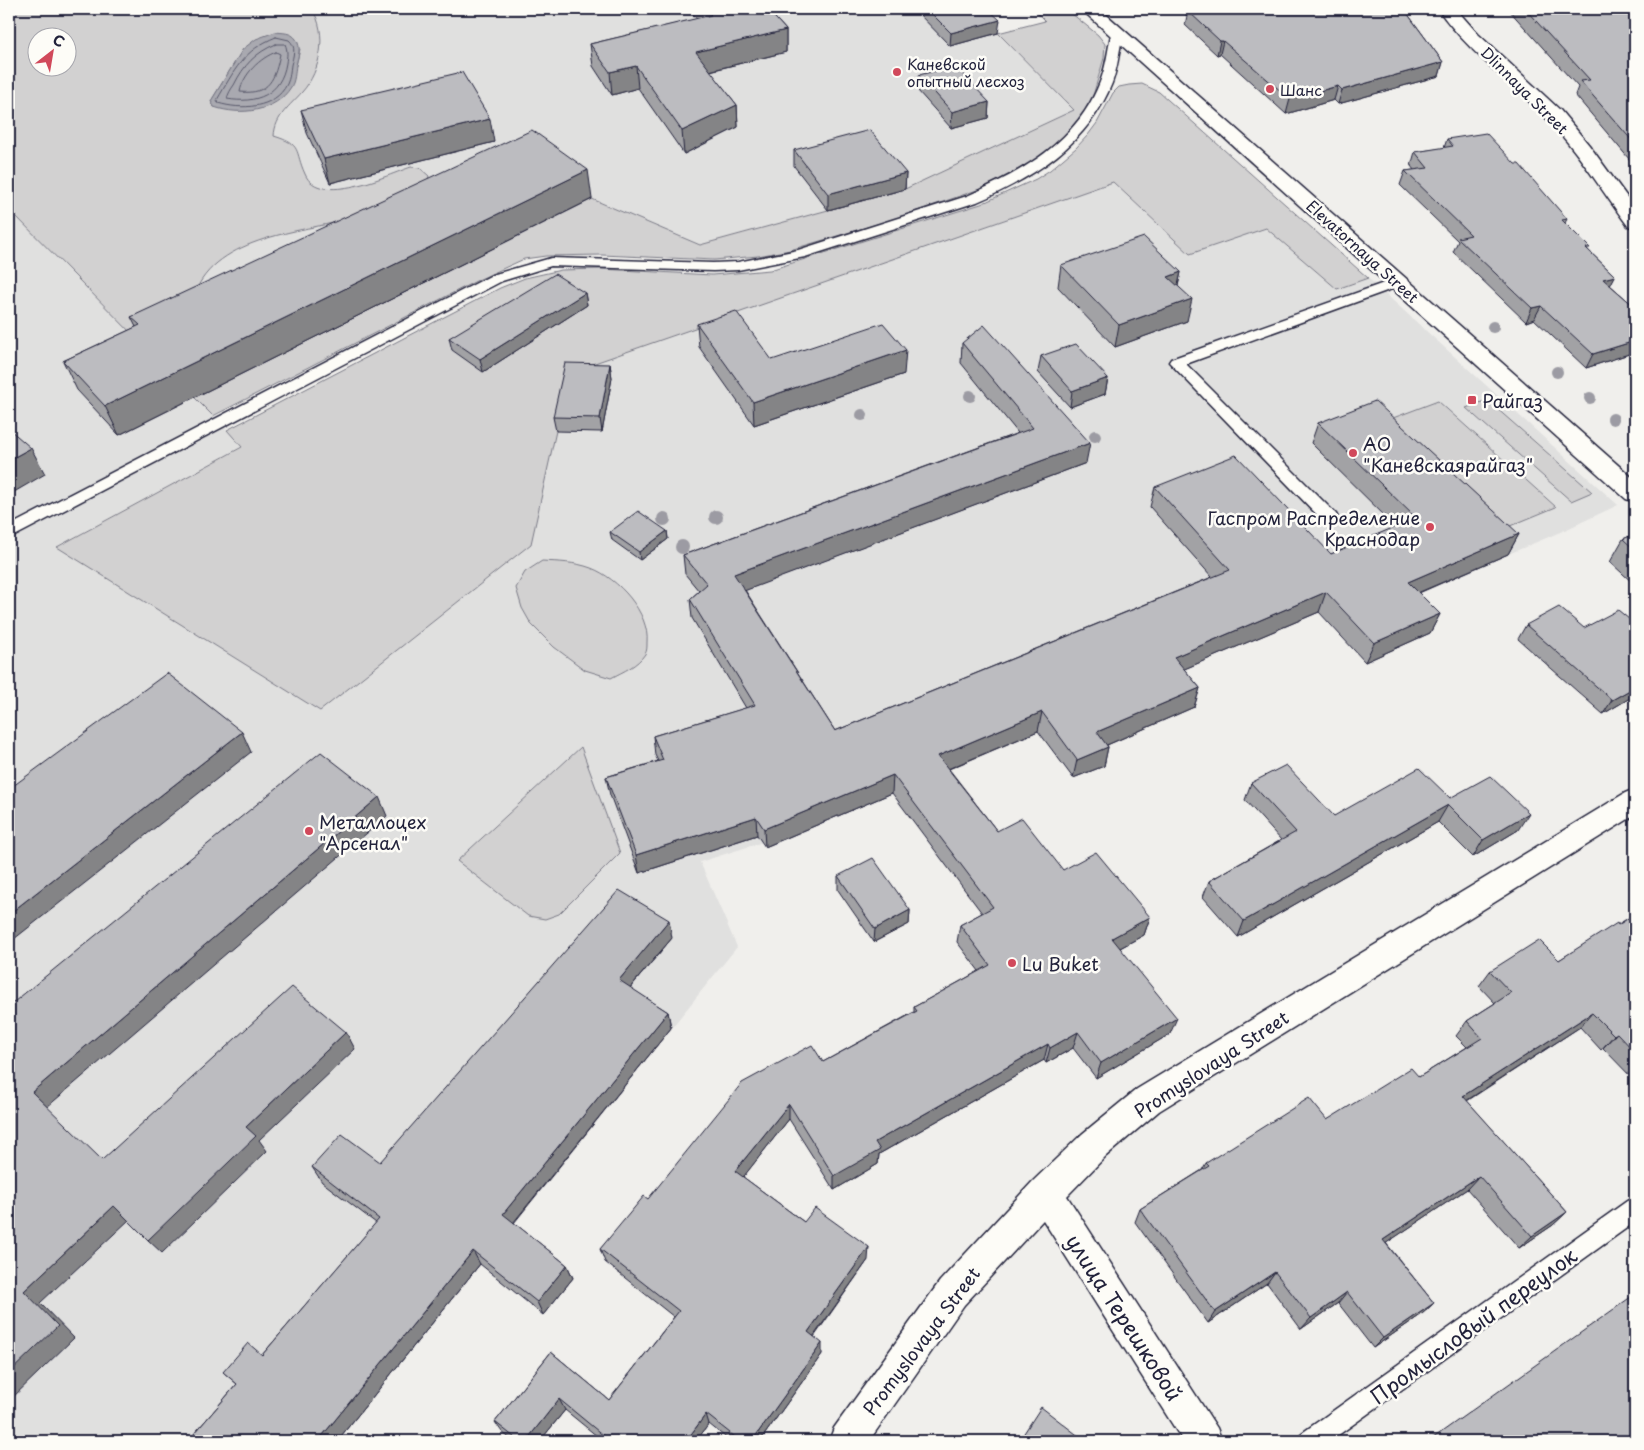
<svg xmlns="http://www.w3.org/2000/svg" width="1644" height="1450" font-family="'Playpen Sans',sans-serif">
<style>
.built{fill:#e0e0df}
.green{fill:#d2d1d1;stroke:#7a7a86;fill-rule:evenodd}
.water{fill:#a9a9b0;stroke:#737381}
.lines{fill:none;stroke-linecap:round;stroke-linejoin:round}
.shore{stroke:#58586a;stroke-width:1}
.lane-casing{stroke:#22223b;stroke-width:3}
.street-casing{stroke:#22223b;stroke-width:3}
.secondary-casing{stroke:#22223b;stroke-width:3}
.lane{fill:#fdfcf7;fill-rule:evenodd}
.street{fill:#fdfcf7;fill-rule:evenodd}
.secondary{fill:#fdfcf7;fill-rule:evenodd}
.tree{fill:#9c9ba3}
.wall{fill:#a2a2a5;stroke:#22223b}
.shaded-wall{fill:#848486;stroke:#22223b}
.building{fill:#bcbcc0;stroke:#22223b}
.poi-dot{fill:#d1495b;stroke:#fdfcf7;stroke-width:2}
.labels{text-anchor:middle;dominant-baseline:central;stroke-width:5;stroke-linejoin:round;paint-order:stroke}
.far-poi-label{font-size:15px;fill:#22223b;stroke:#fdfcf7;text-anchor:start}
.far-street-label{font-size:15px;fill:#22223b;stroke:#fdfcf7}
.poi-label{font-size:18px;fill:#22223b;stroke:#fdfcf7;text-anchor:start}
.street-label{font-size:18px;fill:#22223b;stroke:#fdfcf7}
.near-street-label{font-size:21px;fill:#22223b;stroke:#fdfcf7}
</style>
<rect width="100%" height="100%" fill="#f0efec"/>
<filter id="ink" filterUnits="userSpaceOnUse"><feTurbulence type="fractalNoise" baseFrequency=".02" numOctaves="2"/><feDisplacementMap in="SourceGraphic" scale="10" xChannelSelector="R" yChannelSelector="G"/><feConvolveMatrix kernelMatrix="1 2 1 2 8 2 1 2 1" color-interpolation-filters="sRGB"/></filter>
<g filter="url(#ink)">
<polygon class="built" points="244,9 973,9 1074,110 905,189 700,245 592,199 194,397 243,446 58,546 531,544 568,372 1113,182 1190,254 1266,228 1337,289 1368,278 1618,505 1565,530 1364,616 1336,587 1253,622 1264,635 817,825 700,862 737,947 337,1441 9,1441 9,200"/>
<g class="green">
<path d="M9 9H312C328 33 321 71 302 92 290 106 275 116 274 136 303 145 294 150 305 174 319 207 388 175 411 167L420 168 429 176 426 185C406 194 385 208 364 215 312 232 223 232 196 290L144 346 9 209ZM38 38H68V68H38ZM243 49H300L296 66 214 107 211 101Z"/>
<polygon points="1033,9 1066,9 1098,35 1105,44 1104,58 1092,99 1085,113 1057,144 1035,162 997,183 894,219 790,250 758,256 714,260 602,255 546,256 524,259 478,280 213,416 194,397 592,199 700,245 905,189 1074,110 998,33 1045,21"/>
<polygon points="1142,84 1159,92 1368,278 1337,289 1266,228 1190,254 1113,182 569,372 531,544 320,711 57,547 242,447 227,430 500,288 525,278 561,270 601,269 712,275 770,270 981,204 1036,179 1050,170 1076,148 1088,135 1097,123 1113,93 1119,87 1129,85"/>
<polygon points="1487,400 1592,492 1571,501 1466,408"/>
<polygon points="1438,401 1556,507 1510,526 1393,418"/>
<path d="M542 561C558 562 575 562 591 568 618 578 650 613 647 643 647 647 647 651 645 654 637 666 624 671 611 678L585 670 554 647 531 624 522 608 516 588 525 572Z"/>
<polygon points="581,747 620,853 559,914 545,919 528,916 457,861"/>
</g>
<path class="water" d="M275 32C283 33 291 32 296 39 302 48 298 56 296 65 295 72 295 81 291 87 276 112 240 116 214 107L211 101 243 49 256 39Z"/>
<g class="lines">
<g class="shore">
<path d="M276 37 289 40C297 47 293 56 291 65 290 71 290 78 287 84 275 109 241 110 218 103L217 100C234 71 243 50 276 37Z"/>
<path d="M276 44H285C288 51 287 56 286 63 281 95 256 104 227 99 228 94 231 89 234 85 244 65 255 53 276 44Z"/>
<path d="M276 52 280 54C275 78 270 95 240 92 243 74 260 58 276 52Z"/>
</g>
<defs>
<g id="lane">
<path d="M1117 31 1123 34C1119 50 1118 67 1112 83 1088 144 1034 177 977 202L805 257 738 270 713 271 551 266 502 281 9 539V526L492 275 551 258 713 263 738 262 798 250 967 196C1022 172 1077 142 1100 82 1106 67 1108 50 1111 34Z"/>
<polygon points="1398,278 1403,279 1405,282 1403,285 1186,364 1336,514 1338,518 1336,522 1330,524 1324,522 1169,362 1171,359"/>
<polygon points="1635,1198 1635,1222 1330,1441 1298,1441 1302,1433 1627,1201"/>
</g>
<g id="street">
<path d="M1438 9H1456L1478 34 1560 110 1589 145 1635 208V228L1628 226C1601 190 1577 149 1545 117 1510 81 1467 51 1438 9Z"/>
<polygon points="1635,789 1635,815 1159,1111 1106,1156 1067,1196 1217,1428 1222,1441 1183,1441 1043,1220 964,1305 869,1441 829,1441 834,1428 940,1281 1033,1181 1082,1134 1137,1089 1625,793"/>
</g>
<polygon id="secondary" points="1081,9 1100,9 1635,480 1635,502 1626,499"/>
</defs>
<use href="#lane" class="lane-casing"/>
<use href="#street" class="street-casing"/>
<use href="#secondary" class="secondary-casing"/>
<use href="#lane" class="lane"/>
<use href="#street" class="street"/>
<use href="#secondary" class="secondary"/>
</g>
<g class="tree">
<circle cx="1493" cy="327" r="6"/>
<circle cx="1557" cy="372" r="6"/>
<circle cx="970" cy="396" r="6"/>
<circle cx="1590" cy="398" r="6"/>
<circle cx="862" cy="415" r="6"/>
<circle cx="1613" cy="419" r="6"/>
<circle cx="1095" cy="436" r="6"/>
<circle cx="716" cy="517" r="7"/>
<circle cx="664" cy="519" r="7"/>
<circle cx="682" cy="547" r="7"/>
</g>
<g class="wall">
<polygon points="689,9 767,9 786,30 786,52 710,71 737,105 738,127 684,154 638,88 612,95 593,66 590,44 697,19"/>
<polygon points="914,9 988,9 998,33 950,46"/>
<polygon points="1179,9 1404,9 1443,62 1439,76 1338,104 1334,100 1286,114 1220,54 1217,55 1185,25 1187,16"/>
<polygon points="1505,9 1635,9 1635,166 1575,95 1578,87 1508,9"/>
<polygon points="919,75 989,102 988,118 951,128 918,91"/>
<polygon points="301,110 494,142 330,183 307,133"/>
<polygon points="1447,139 1515,164 1567,219 1565,223 1589,251 1615,276 1610,285 1635,307 1635,352 1586,368 1534,319 1526,322 1453,252 1458,241 1400,185 1405,171 1414,170 1411,166 1415,152 1444,148"/>
<polygon points="794,150 906,173 905,189 828,210 794,166"/>
<polygon points="592,199 119,435 77,390 63,361 136,327 131,317"/>
<polygon points="1061,265 1181,272 1178,286 1187,321 1115,347 1058,287"/>
<polygon points="585,293 587,305 483,372 452,350 449,338"/>
<polygon points="697,324 772,360 904,374 754,425 699,347"/>
<polygon points="962,343 1086,463 745,590 835,731 1212,577 1150,507 1155,487 1331,554 1396,527 1311,443 1318,423 1519,534 1508,554 1419,593 1440,614 1430,633 1365,662 1319,612 1184,669 1200,688 1194,707 1107,745 1108,747 1104,766 1073,778 1038,731 949,769 997,831 1063,870 1150,917 1144,935 1120,948 1170,1034 1096,1078 1073,1048 1046,1063 1044,1060 879,1154 878,1164 834,1190 789,1119 743,1177 804,1222 868,1260 814,1337 822,1354 760,1441 730,1441 709,1424 696,1441 603,1441 565,1410 540,1441 513,1441 502,1432 495,1422 551,1352 609,1400 674,1317 605,1262 600,1249 648,1199 823,1062 914,1012 914,1007 979,971 957,942 960,925 982,913 892,793 765,847 757,835 639,873 610,795 606,777 658,761 655,755 653,736 746,708 692,618 690,599 699,591 685,574 683,555 1018,433 961,363"/>
<polygon points="1041,356 1108,378 1105,394 1070,407 1038,372"/>
<polygon points="610,364 612,378 602,432 556,431 553,417"/>
<polygon points="667,531 668,539 640,560 612,540 610,532"/>
<polygon points="1635,534 1635,585 1610,562 1623,539"/>
<polygon points="1526,625 1635,695 1603,714 1518,639"/>
<polygon points="1251,783 1334,816 1450,798 1518,830 1473,857 1438,822 1238,937 1203,897 1209,881 1281,840 1245,800"/>
<polygon points="838,876 910,910 909,924 874,942 838,890"/>
<polygon points="1635,914 1635,1081 1603,1048 1601,1050 1580,1027 1467,1101 1567,1212 1553,1225 1519,1248 1467,1189 1386,1243 1434,1303 1422,1314 1373,1348 1338,1303 1301,1329 1267,1283 1208,1323 1135,1222 1140,1209 1202,1170 1206,1163 1327,1120 1419,1077 1467,1047 1456,1036 1467,1021 1495,1003 1479,986 1490,971 1559,960"/>
<polygon points="672,938 630,988 668,1012 671,1028 514,1223 567,1265 573,1278 543,1315 480,1264 337,1441 188,1441 237,1384 223,1372 262,1355 376,1223 322,1182 312,1167 380,1162"/>
</g>
<g class="shaded-wall">
<polygon points="1000,20 998,33 950,46 951,33"/>
<polygon points="786,30 786,52 697,74 696,52"/>
<polygon points="1220,41 1223,41 1220,54 1217,55"/>
<polygon points="1443,62 1439,76 1338,104 1342,90"/>
<polygon points="636,66 638,88 612,95 610,72"/>
<polygon points="1338,86 1334,100 1286,114 1290,99"/>
<polygon points="989,102 988,118 951,128 952,112"/>
<polygon points="737,105 738,127 684,154 682,131"/>
<polygon points="490,119 494,142 330,183 324,159"/>
<polygon points="588,170 592,199 119,435 105,406"/>
<polygon points="906,173 905,189 828,210 828,194"/>
<polygon points="1181,272 1176,294 1168,277"/>
<polygon points="1615,276 1608,290 1603,279"/>
<polygon points="585,293 587,305 483,372 480,359"/>
<polygon points="1192,299 1187,321 1115,347 1119,325"/>
<polygon points="1541,306 1534,319 1526,322 1532,308"/>
<polygon points="1635,341 1635,352 1586,368 1593,354"/>
<polygon points="906,350 904,374 754,425 753,402"/>
<polygon points="610,364 612,378 602,432 600,418"/>
<polygon points="1108,378 1105,394 1070,407 1072,391"/>
<polygon points="1090,443 1086,463 736,594 734,574"/>
<polygon points="31,448 45,474 9,495 9,460"/>
<polygon points="667,531 668,539 640,560 639,552"/>
<polygon points="1519,534 1508,554 1399,601 1408,582"/>
<polygon points="1326,592 1319,612 1168,676 1174,657"/>
<polygon points="1440,614 1430,633 1365,662 1374,643"/>
<polygon points="1635,687 1635,695 1603,714 1612,700"/>
<polygon points="1200,688 1194,707 1093,751 1097,732"/>
<polygon points="1042,712 1038,731 936,774 938,756"/>
<polygon points="242,732 251,752 9,943 9,914"/>
<polygon points="1108,747 1104,766 1073,778 1077,760"/>
<polygon points="893,775 892,793 765,847 764,829"/>
<polygon points="379,797 387,816 47,1107 32,1092"/>
<polygon points="1448,805 1438,822 1238,937 1244,921"/>
<polygon points="1529,813 1518,830 1473,857 1483,840"/>
<polygon points="756,817 757,835 639,873 636,855"/>
<polygon points="910,910 909,924 874,942 875,929"/>
<polygon points="1150,917 1144,935 1107,955 1112,938"/>
<polygon points="669,920 672,938 622,997 619,980"/>
<polygon points="668,1012 671,1028 509,1228 503,1214"/>
<polygon points="1592,1013 1580,1027 1452,1110 1463,1096"/>
<polygon points="1177,1018 1170,1034 1096,1078 1101,1063"/>
<polygon points="346,1032 355,1049 259,1140 267,1151 162,1253 148,1240 246,1127"/>
<polygon points="1078,1032 1073,1048 1046,1063 1050,1048"/>
<polygon points="1617,1033 1603,1048 1601,1050 1614,1035"/>
<polygon points="1048,1044 1044,1060 879,1154 878,1164 834,1190 834,1176 875,1142"/>
<polygon points="789,1104 789,1119 737,1185 735,1171"/>
<polygon points="1479,1176 1467,1189 1373,1252 1383,1240"/>
<polygon points="114,1206 129,1220 40,1303 74,1338 9,1401 9,1373 24,1291"/>
<polygon points="1567,1212 1553,1225 1519,1248 1532,1236"/>
<polygon points="869,1247 868,1260 808,1344 808,1332"/>
<polygon points="473,1251 480,1264 337,1441 318,1441"/>
<polygon points="567,1265 573,1278 543,1315 537,1302"/>
<polygon points="1275,1272 1267,1283 1208,1323 1215,1312"/>
<polygon points="1347,1292 1338,1303 1301,1329 1311,1318"/>
<polygon points="1434,1303 1422,1314 1373,1348 1383,1338"/>
<polygon points="822,1343 822,1354 760,1441 752,1441"/>
<polygon points="559,1399 565,1410 540,1441 526,1441"/>
<polygon points="706,1414 709,1424 696,1441 686,1441"/>
</g>
<g class="building">
<polygon points="705,9 767,9 786,30 696,52 737,105 682,131 636,66 610,72 590,44 711,15"/>
<polygon points="927,9 988,9 1000,20 951,33"/>
<polygon points="1197,9 1404,9 1443,62 1342,90 1338,86 1290,99 1223,41 1220,41 1188,11"/>
<polygon points="1525,9 1635,9 1635,144 1580,81 1590,80"/>
<polygon points="955,66 989,102 952,112 919,75"/>
<polygon points="462,72 490,119 324,159 301,110"/>
<polygon points="532,130 588,170 105,406 63,361 140,325 131,317"/>
<polygon points="870,130 906,173 828,194 794,150"/>
<polygon points="1486,133 1515,164 1519,164 1567,219 1562,220 1590,248 1586,248 1615,276 1603,279 1635,307 1635,341 1593,354 1541,306 1532,308 1458,238 1471,235 1405,171 1428,168 1415,152 1453,146 1447,139"/>
<polygon points="1144,237 1181,272 1168,277 1192,299 1119,325 1061,265"/>
<polygon points="555,274 585,293 480,359 449,338"/>
<polygon points="736,311 772,360 883,323 906,350 753,402 697,324"/>
<polygon points="984,325 1090,443 734,574 835,731 1230,570 1155,487 1236,455 1331,554 1416,518 1318,423 1375,401 1519,534 1408,582 1440,614 1374,643 1326,592 1174,657 1200,688 1097,732 1108,747 1077,760 1042,712 938,756 997,831 1022,818 1063,870 1096,852 1150,917 1112,938 1177,1018 1101,1063 1078,1032 1050,1048 1048,1044 875,1142 880,1150 834,1176 789,1104 735,1171 804,1222 815,1208 869,1247 808,1332 822,1343 752,1441 740,1441 706,1414 686,1441 610,1441 559,1399 526,1441 519,1441 495,1422 551,1352 609,1400 679,1311 600,1249 644,1196 648,1199 742,1083 812,1045 823,1062 917,1011 914,1007 990,965 960,925 993,907 893,775 764,829 756,817 636,855 606,777 663,760 653,736 755,705 690,599 707,584 683,555 1033,428 962,343"/>
<polygon points="1076,344 1108,378 1072,391 1041,356"/>
<polygon points="565,363 610,364 600,418 553,417"/>
<polygon points="9,429 31,448 9,460"/>
<polygon points="638,511 667,531 639,552 610,532"/>
<polygon points="1635,534 1635,550 1623,539"/>
<polygon points="1559,607 1584,628 1618,610 1635,624 1635,687 1612,700 1526,625"/>
<polygon points="167,673 242,732 9,914 9,789"/>
<polygon points="321,752 379,797 32,1092 102,1160 292,987 346,1032 246,1127 256,1136 148,1240 114,1206 24,1291 58,1326 9,1373 9,1006"/>
<polygon points="1286,765 1334,816 1419,768 1450,798 1490,776 1529,813 1483,840 1448,805 1244,921 1209,881 1296,832 1251,783"/>
<polygon points="873,858 910,910 875,929 838,876"/>
<polygon points="619,890 669,920 619,980 668,1012 503,1214 567,1265 537,1302 473,1251 318,1441 188,1441 237,1384 223,1372 248,1343 262,1355 379,1219 312,1167 342,1134 380,1162"/>
<polygon points="1635,914 1635,1052 1617,1033 1614,1035 1592,1013 1463,1096 1567,1212 1532,1236 1479,1176 1383,1240 1434,1303 1383,1338 1347,1292 1311,1318 1275,1272 1215,1312 1140,1209 1209,1166 1206,1163 1309,1098 1327,1120 1411,1068 1419,1077 1482,1038 1467,1021 1511,993 1490,971 1539,940 1559,960 1617,923 1618,925"/>
<polygon points="1635,1294 1635,1441 1429,1441"/>
<polygon points="1041,1407 1085,1441 1019,1441"/>
</g>
</g>
<g class="poi-dot">
<circle cx="897" cy="72" r="5"/>
<circle cx="1270" cy="89" r="5"/>
<rect x="1467" y="395" width="10" height="10" rx="2.5"/>
<circle cx="1353" cy="453" r="5"/>
<circle cx="1430" cy="527" r="5"/>
<circle cx="309" cy="831" r="5"/>
<circle cx="1012" cy="963" r="5"/>
</g>
<g class="labels">
<g class="far-poi-label">
<text x="907" y="63">Каневской<tspan x="907" dy="17">опытный лесхоз</tspan></text>
<text x="1280" y="89">Шанс</text>
</g>
<g class="far-street-label">
<text transform="translate(1525 90) rotate(45)">Dlinnaya Street</text>
<text transform="translate(1363 251) rotate(42)">Elevatornaya Street</text>
</g>
<g class="poi-label">
<text x="1482" y="400">Райгаз</text>
<text x="1363" y="443">АО<tspan x="1363" dy="21">"Каневскаярайгаз"</tspan></text>
<text x="1420" y="517" text-anchor="end">Гаспром Распределение<tspan x="1420" dy="21">Краснодар</tspan></text>
<text x="319" y="821">Металлоцех<tspan x="319" dy="21">"Арсенал"</tspan></text>
<text x="1022" y="963">Lu Buket</text>
</g>
<g class="street-label">
<text transform="translate(1211 1064) rotate(-33)">Promyslovaya Street</text>
<text transform="translate(921 1341) rotate(-53)">Promyslovaya Street</text>
</g>
<g class="near-street-label">
<text transform="translate(1125 1317) rotate(57)">улица Терешковой</text>
<text transform="translate(1473 1325) rotate(-36)">Промысловый переулок</text>
</g>
</g>
<rect width="1644" height="1450" fill="none" stroke="#fdfcf7" stroke-width="30"/>
<rect x="15" y="15" width="1614" height="1420" fill="none" stroke="#22223b" stroke-width="2" filter="url(#ink)"/>
<g transform="translate(52 52) rotate(31)"><circle r="24" fill="#fdfcf7" stroke="#a5a5ac"/>
<path d="M0-4L9 19L0 12L-9 19Z" fill="#d1495b"/>
<text y="-8" font-size="14" font-weight="bold" text-anchor="middle" fill="#22223b">С</text>
</g>
</svg>
